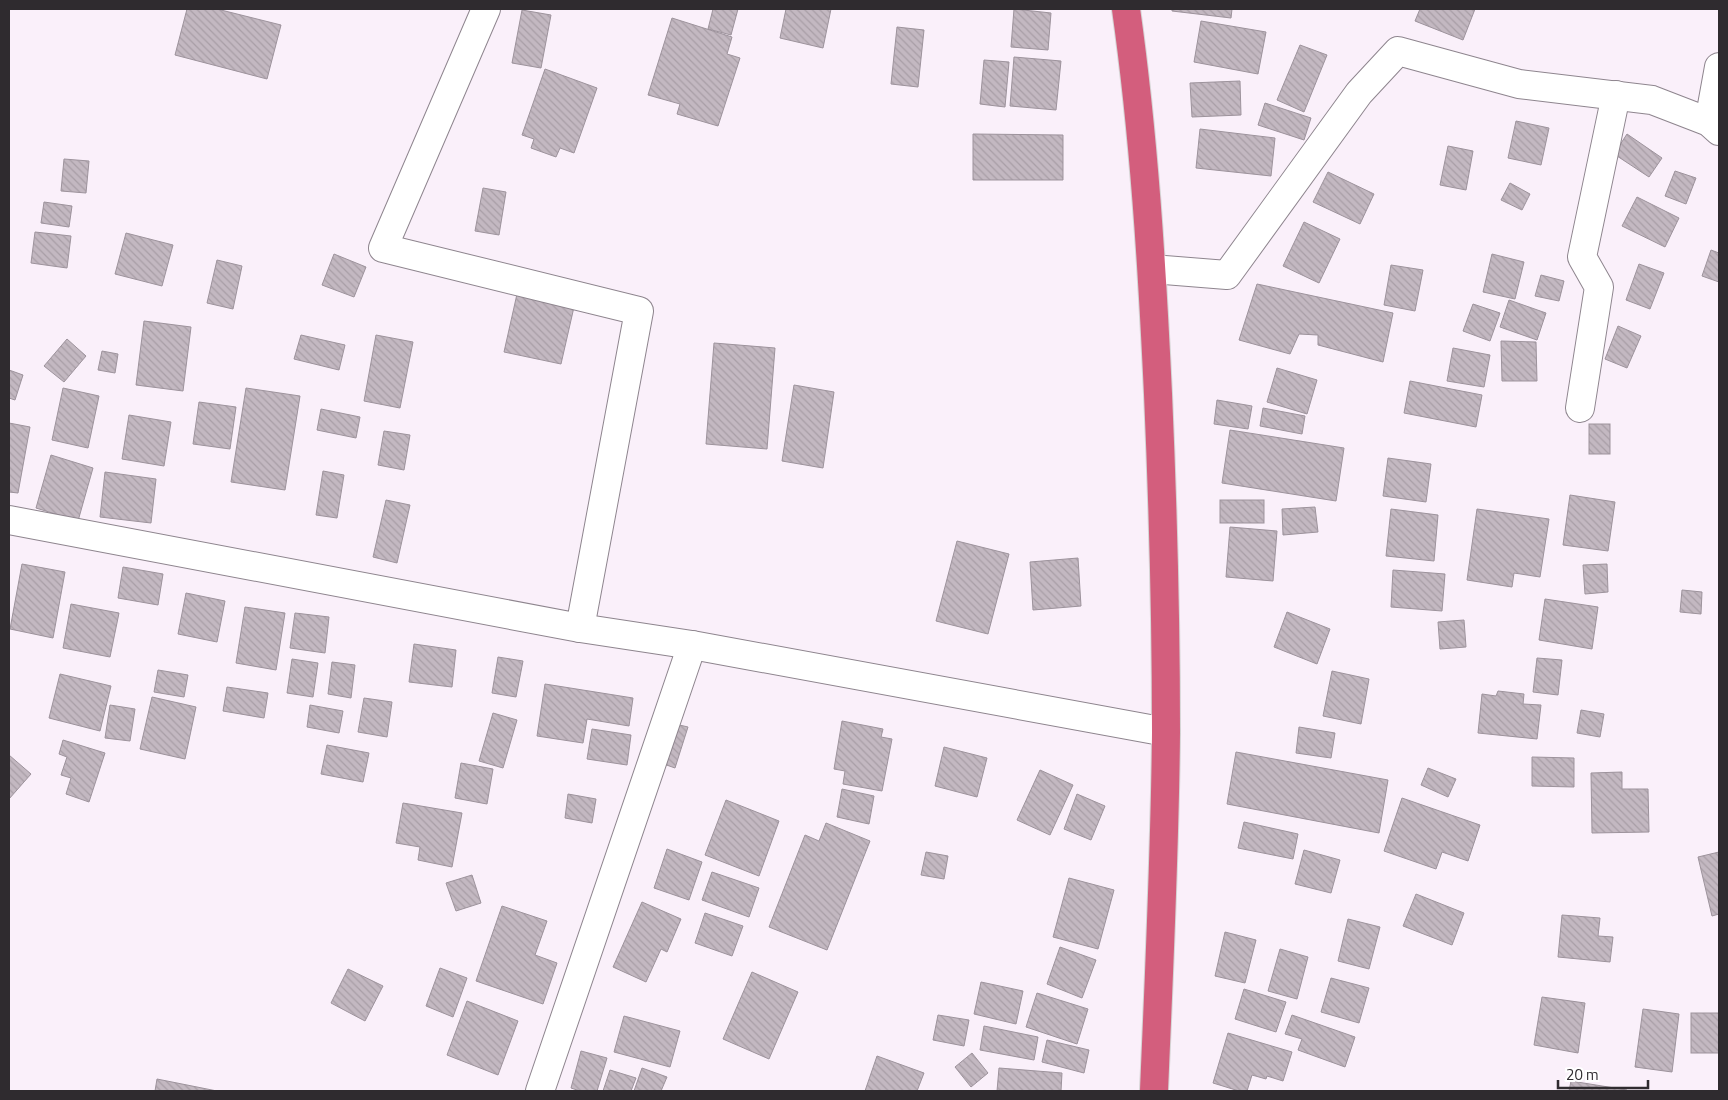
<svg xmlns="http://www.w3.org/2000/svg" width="1728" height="1100" font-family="'Titillium Web',sans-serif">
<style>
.building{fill:url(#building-back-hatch);stroke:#9d939c}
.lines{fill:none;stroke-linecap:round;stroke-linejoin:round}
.street-casing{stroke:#8e858e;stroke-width:30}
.highway-casing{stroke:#d5d5d5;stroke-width:30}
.street{stroke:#fff;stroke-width:28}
.highway{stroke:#d35e7d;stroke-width:28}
</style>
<defs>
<pattern id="building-back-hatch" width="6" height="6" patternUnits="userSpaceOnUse" patternTransform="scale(1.25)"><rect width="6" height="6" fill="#c3b8c1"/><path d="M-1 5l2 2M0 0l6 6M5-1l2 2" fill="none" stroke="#a89ea6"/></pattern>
</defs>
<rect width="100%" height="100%" fill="#faf0fa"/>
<g class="building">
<polygon points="187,9 217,9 281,25 267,79 175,55"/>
<polygon points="713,9 738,9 731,35 708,29"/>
<polygon points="786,9 831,9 823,48 780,38"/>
<polygon points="1014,9 1051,13 1048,50 1011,47"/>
<polygon points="1172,9 1232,9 1231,18 1172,11"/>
<polygon points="1420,9 1475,9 1463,40 1415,21"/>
<polygon points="522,10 551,15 541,68 512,63"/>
<polygon points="672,18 732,37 727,54 740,58 718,126 677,114 680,104 648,95"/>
<polygon points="1201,21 1266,32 1258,74 1194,62"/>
<polygon points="897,27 924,30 918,87 891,84"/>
<polygon points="1300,45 1327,55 1304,112 1277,100"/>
<polygon points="1014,57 1061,61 1056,110 1010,106"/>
<polygon points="984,60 1009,62 1005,107 980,104"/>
<polygon points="545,69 597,88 574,153 560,148 556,157 531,148 534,139 522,135"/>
<polygon points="1240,81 1241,115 1192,117 1190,83"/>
<polygon points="1265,103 1311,118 1304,140 1258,125"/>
<polygon points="1516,121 1549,128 1541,165 1508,158"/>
<polygon points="1200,129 1275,138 1271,176 1196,168"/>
<polygon points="973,134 1063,135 1063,180 973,180"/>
<polygon points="1627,134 1662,158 1649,177 1614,154"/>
<polygon points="1448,146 1473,151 1466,190 1440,185"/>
<polygon points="64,159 89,161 86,193 61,191"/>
<polygon points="1675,171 1696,178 1686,204 1665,196"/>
<polygon points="1328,172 1374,194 1360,224 1313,202"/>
<polygon points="1510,183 1530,194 1522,210 1501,200"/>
<polygon points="483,188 506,192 499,235 475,231"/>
<polygon points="1637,197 1679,218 1665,247 1622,226"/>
<polygon points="44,202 72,206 69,227 41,223"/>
<polygon points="1304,222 1340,239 1319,283 1283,266"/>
<polygon points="35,232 71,236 67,268 31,263"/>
<polygon points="126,233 173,245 162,286 115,274"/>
<polygon points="1711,250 1719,253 1719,282 1702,276"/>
<polygon points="334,254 366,267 354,297 322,285"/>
<polygon points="1492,254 1524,262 1515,299 1483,292"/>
<polygon points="217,260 242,266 233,309 207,303"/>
<polygon points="1639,264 1664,273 1650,309 1626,300"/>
<polygon points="1391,265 1423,270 1415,311 1384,305"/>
<polygon points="1541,275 1564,281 1559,301 1535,296"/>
<polygon points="1257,284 1393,313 1383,362 1318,345 1318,335 1299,334 1290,354 1239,340"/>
<polygon points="517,294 574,307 561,364 504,352"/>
<polygon points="1509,300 1546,313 1537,340 1500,327"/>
<polygon points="1473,304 1500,313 1490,341 1463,331"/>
<polygon points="144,321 191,327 183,391 136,385"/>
<polygon points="1618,326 1641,336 1627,368 1605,359"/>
<polygon points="301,335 345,345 339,370 294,359"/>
<polygon points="376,335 413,342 400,408 364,401"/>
<polygon points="67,339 86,356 64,382 44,366"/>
<polygon points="1501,341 1536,342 1537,381 1502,381"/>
<polygon points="714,343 775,348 767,449 706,444"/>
<polygon points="1453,348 1490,355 1484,387 1447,381"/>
<polygon points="102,351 118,354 115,373 98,370"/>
<polygon points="1277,368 1317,380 1307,414 1267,402"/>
<polygon points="9,370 23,375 15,400 9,398"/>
<polygon points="1410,381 1482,395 1476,427 1404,413"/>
<polygon points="794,385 834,392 823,468 782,461"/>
<polygon points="63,388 99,396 88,448 52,440"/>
<polygon points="246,388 300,396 285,490 231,482"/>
<polygon points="1217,400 1252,406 1248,429 1214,424"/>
<polygon points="199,402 236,407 230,449 193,444"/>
<polygon points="1263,408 1305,416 1302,434 1260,426"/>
<polygon points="321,409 360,417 356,438 317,430"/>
<polygon points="129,415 171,422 164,466 122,459"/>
<polygon points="9,423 30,427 18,493 9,492"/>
<rect x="1589" y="424" width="21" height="30"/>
<polygon points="1230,430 1344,448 1336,501 1222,483"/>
<polygon points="384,431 410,435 404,470 378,465"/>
<polygon points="51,455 93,468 78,521 36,508"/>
<polygon points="1388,458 1431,464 1426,502 1383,496"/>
<polygon points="323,471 344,475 337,518 316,515"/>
<polygon points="105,472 156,479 151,523 100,517"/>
<polygon points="1570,495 1615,502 1608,551 1563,545"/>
<polygon points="386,500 410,505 397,563 373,557"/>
<rect x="1220" y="500" width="44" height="23"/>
<polygon points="1315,507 1318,532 1283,535 1282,509"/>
<polygon points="1391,509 1438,515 1434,561 1386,556"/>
<polygon points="1477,509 1549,519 1540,577 1514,573 1512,587 1467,580"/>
<polygon points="1230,527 1277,531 1273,581 1226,577"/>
<polygon points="957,541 1009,554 988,634 936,621"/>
<polygon points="1078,558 1081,606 1033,610 1030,562"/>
<polygon points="22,564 65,572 53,638 10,629"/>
<polygon points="1607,564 1608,592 1585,594 1583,565"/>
<polygon points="123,567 163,574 158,605 118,598"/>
<polygon points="1393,570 1445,574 1442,611 1391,607"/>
<polygon points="1682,590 1702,592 1701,614 1680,612"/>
<polygon points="186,593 225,601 217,642 178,634"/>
<polygon points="1545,599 1598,607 1592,649 1539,640"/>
<polygon points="71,604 119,613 110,657 63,648"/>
<polygon points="245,607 285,613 276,670 236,663"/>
<polygon points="1287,612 1330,629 1317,664 1274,647"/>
<polygon points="295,613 329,617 325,653 290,648"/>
<polygon points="1464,620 1466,647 1440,649 1438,622"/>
<polygon points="414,644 456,650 452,687 409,682"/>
<polygon points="498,657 523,661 516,697 492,693"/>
<polygon points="1537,658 1562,660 1558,695 1533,692"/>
<polygon points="292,659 318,663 313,697 287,693"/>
<polygon points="332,662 355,665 351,698 328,694"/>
<polygon points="158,670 188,675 184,697 154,692"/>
<polygon points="1332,671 1369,679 1361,724 1323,716"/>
<polygon points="60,674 111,686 100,731 49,718"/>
<polygon points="545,684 633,698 629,726 587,719 583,743 537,736"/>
<polygon points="227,687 268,693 264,718 223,711"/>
<polygon points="1498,691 1524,694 1523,704 1541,705 1537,739 1478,733 1482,694 1496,696"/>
<polygon points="152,697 196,707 185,759 140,749"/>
<polygon points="364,698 392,702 387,737 358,732"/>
<polygon points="110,705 135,709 130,741 105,738"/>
<polygon points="310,705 343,711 339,733 307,727"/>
<polygon points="1581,710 1604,714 1600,737 1577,733"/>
<polygon points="493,713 517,720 503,768 479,761"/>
<polygon points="842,721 883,729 881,737 892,739 882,791 843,784 845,771 834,769"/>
<polygon points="671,723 688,727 675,768 658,762"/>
<polygon points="1299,727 1335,733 1331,758 1296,753"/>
<polygon points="592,729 631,735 627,765 587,759"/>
<polygon points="63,740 105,753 89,802 66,794 71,778 61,775 67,757 59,754"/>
<polygon points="327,745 369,753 363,782 321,774"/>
<polygon points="944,747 987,758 977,797 935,786"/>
<polygon points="1236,752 1388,780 1379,833 1227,804"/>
<polygon points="9,755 31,774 9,799"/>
<polygon points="1532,757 1574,758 1574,787 1532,786"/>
<polygon points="461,763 493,769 487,804 455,798"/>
<polygon points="1428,768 1456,779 1448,797 1421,785"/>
<polygon points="1040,770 1073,785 1050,835 1017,820"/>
<polygon points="1622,772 1622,789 1648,789 1649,832 1592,833 1591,773"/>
<polygon points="842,789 874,796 869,824 837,817"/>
<polygon points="568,794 596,799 592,823 565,818"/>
<polygon points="1077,794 1105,806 1091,840 1064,829"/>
<polygon points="1402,798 1480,825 1468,861 1442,852 1436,869 1384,851"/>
<polygon points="726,800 779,821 759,876 705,855"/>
<polygon points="403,803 462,813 452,867 418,860 420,847 396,843"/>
<polygon points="1244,822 1298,834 1293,859 1238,848"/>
<polygon points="826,823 870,841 827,950 769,927 805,835 819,841"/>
<polygon points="667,849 702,862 689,900 654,888"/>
<polygon points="1304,850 1340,860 1331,893 1295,884"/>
<polygon points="926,852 948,856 944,879 921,875"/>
<polygon points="1719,852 1719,914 1712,916 1698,857"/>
<polygon points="712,872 759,888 749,917 702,900"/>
<polygon points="472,875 481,903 456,911 446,883"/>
<polygon points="1069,878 1114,890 1098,949 1053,937"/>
<polygon points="1416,894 1464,913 1452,945 1403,926"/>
<polygon points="642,902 681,919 667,952 661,949 646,982 613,967"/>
<polygon points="502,906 547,921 535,955 557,963 543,1004 476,981"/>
<polygon points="705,913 743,926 732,956 695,943"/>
<polygon points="1562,915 1600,918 1598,936 1613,937 1610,962 1558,957"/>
<polygon points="1348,919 1380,927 1369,969 1338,961"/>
<polygon points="1225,932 1256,940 1245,983 1215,976"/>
<polygon points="1060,947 1096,960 1082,998 1047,984"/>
<polygon points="1280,949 1308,957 1297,999 1268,991"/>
<polygon points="440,968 467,978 453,1017 426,1006"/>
<polygon points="348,969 383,986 365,1021 331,1003"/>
<polygon points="752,972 798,992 769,1059 723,1039"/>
<polygon points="1331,978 1369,988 1359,1023 1321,1012"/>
<polygon points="981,982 1023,991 1016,1024 974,1014"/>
<polygon points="1244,989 1286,1002 1276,1032 1235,1019"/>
<polygon points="1037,993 1088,1009 1077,1044 1026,1027"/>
<polygon points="1542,997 1585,1003 1578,1053 1534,1045"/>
<polygon points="467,1001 518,1021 498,1075 447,1055"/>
<polygon points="1643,1009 1679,1014 1672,1072 1635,1067"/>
<rect x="1691" y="1013" width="28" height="40"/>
<polygon points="938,1015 969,1020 964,1046 933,1040"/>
<polygon points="1292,1015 1355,1037 1345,1067 1298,1050 1302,1039 1285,1034"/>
<polygon points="624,1016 680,1031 670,1067 614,1052"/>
<polygon points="984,1026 1038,1037 1034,1060 980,1050"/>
<polygon points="1228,1033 1292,1052 1283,1081 1267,1076 1266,1079 1252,1075 1247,1091 1239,1091 1213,1083"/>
<polygon points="1047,1040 1089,1050 1084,1073 1042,1062"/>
<polygon points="581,1051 607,1058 597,1091 580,1091 571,1088"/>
<polygon points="972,1053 988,1073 971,1087 955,1067"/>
<polygon points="877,1056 924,1073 917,1091 865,1091"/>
<polygon points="642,1068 667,1077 661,1091 634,1091"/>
<polygon points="999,1068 1062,1073 1061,1091 997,1091"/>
<polygon points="610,1070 636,1078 631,1091 603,1091"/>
<polygon points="157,1079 217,1091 155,1091"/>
<polygon points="1571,1081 1627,1090 1627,1091 1569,1091"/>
</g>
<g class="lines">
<defs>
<g id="street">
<polyline points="486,9 383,248 639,311 580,628"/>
<polyline points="1709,122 1719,67"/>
<polyline points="1152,269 1227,275 1359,93 1398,51 1519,84 1652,100 1709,122 1719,131"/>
<polyline points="1580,408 1599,287 1582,257 1616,95"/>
<polyline points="9,520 580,628 692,645 1166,732"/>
<polyline points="540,1091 692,645"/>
</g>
<path id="highway" d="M1126 9C1144 136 1152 266 1158 394 1163 507 1166 619 1166 732 1165 852 1159 972 1154 1091"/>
</defs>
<use href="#street" class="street-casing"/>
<use href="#highway" class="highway-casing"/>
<use href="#street" class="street"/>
<use href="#highway" class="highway"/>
</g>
<rect width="1728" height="1100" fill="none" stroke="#2f2b2f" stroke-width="20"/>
<path d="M1558 1080v8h90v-8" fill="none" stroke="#2f2b2f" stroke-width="2.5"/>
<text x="1566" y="1080" font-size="15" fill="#2f2b2f" stroke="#ffffff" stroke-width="4" paint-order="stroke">20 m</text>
</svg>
